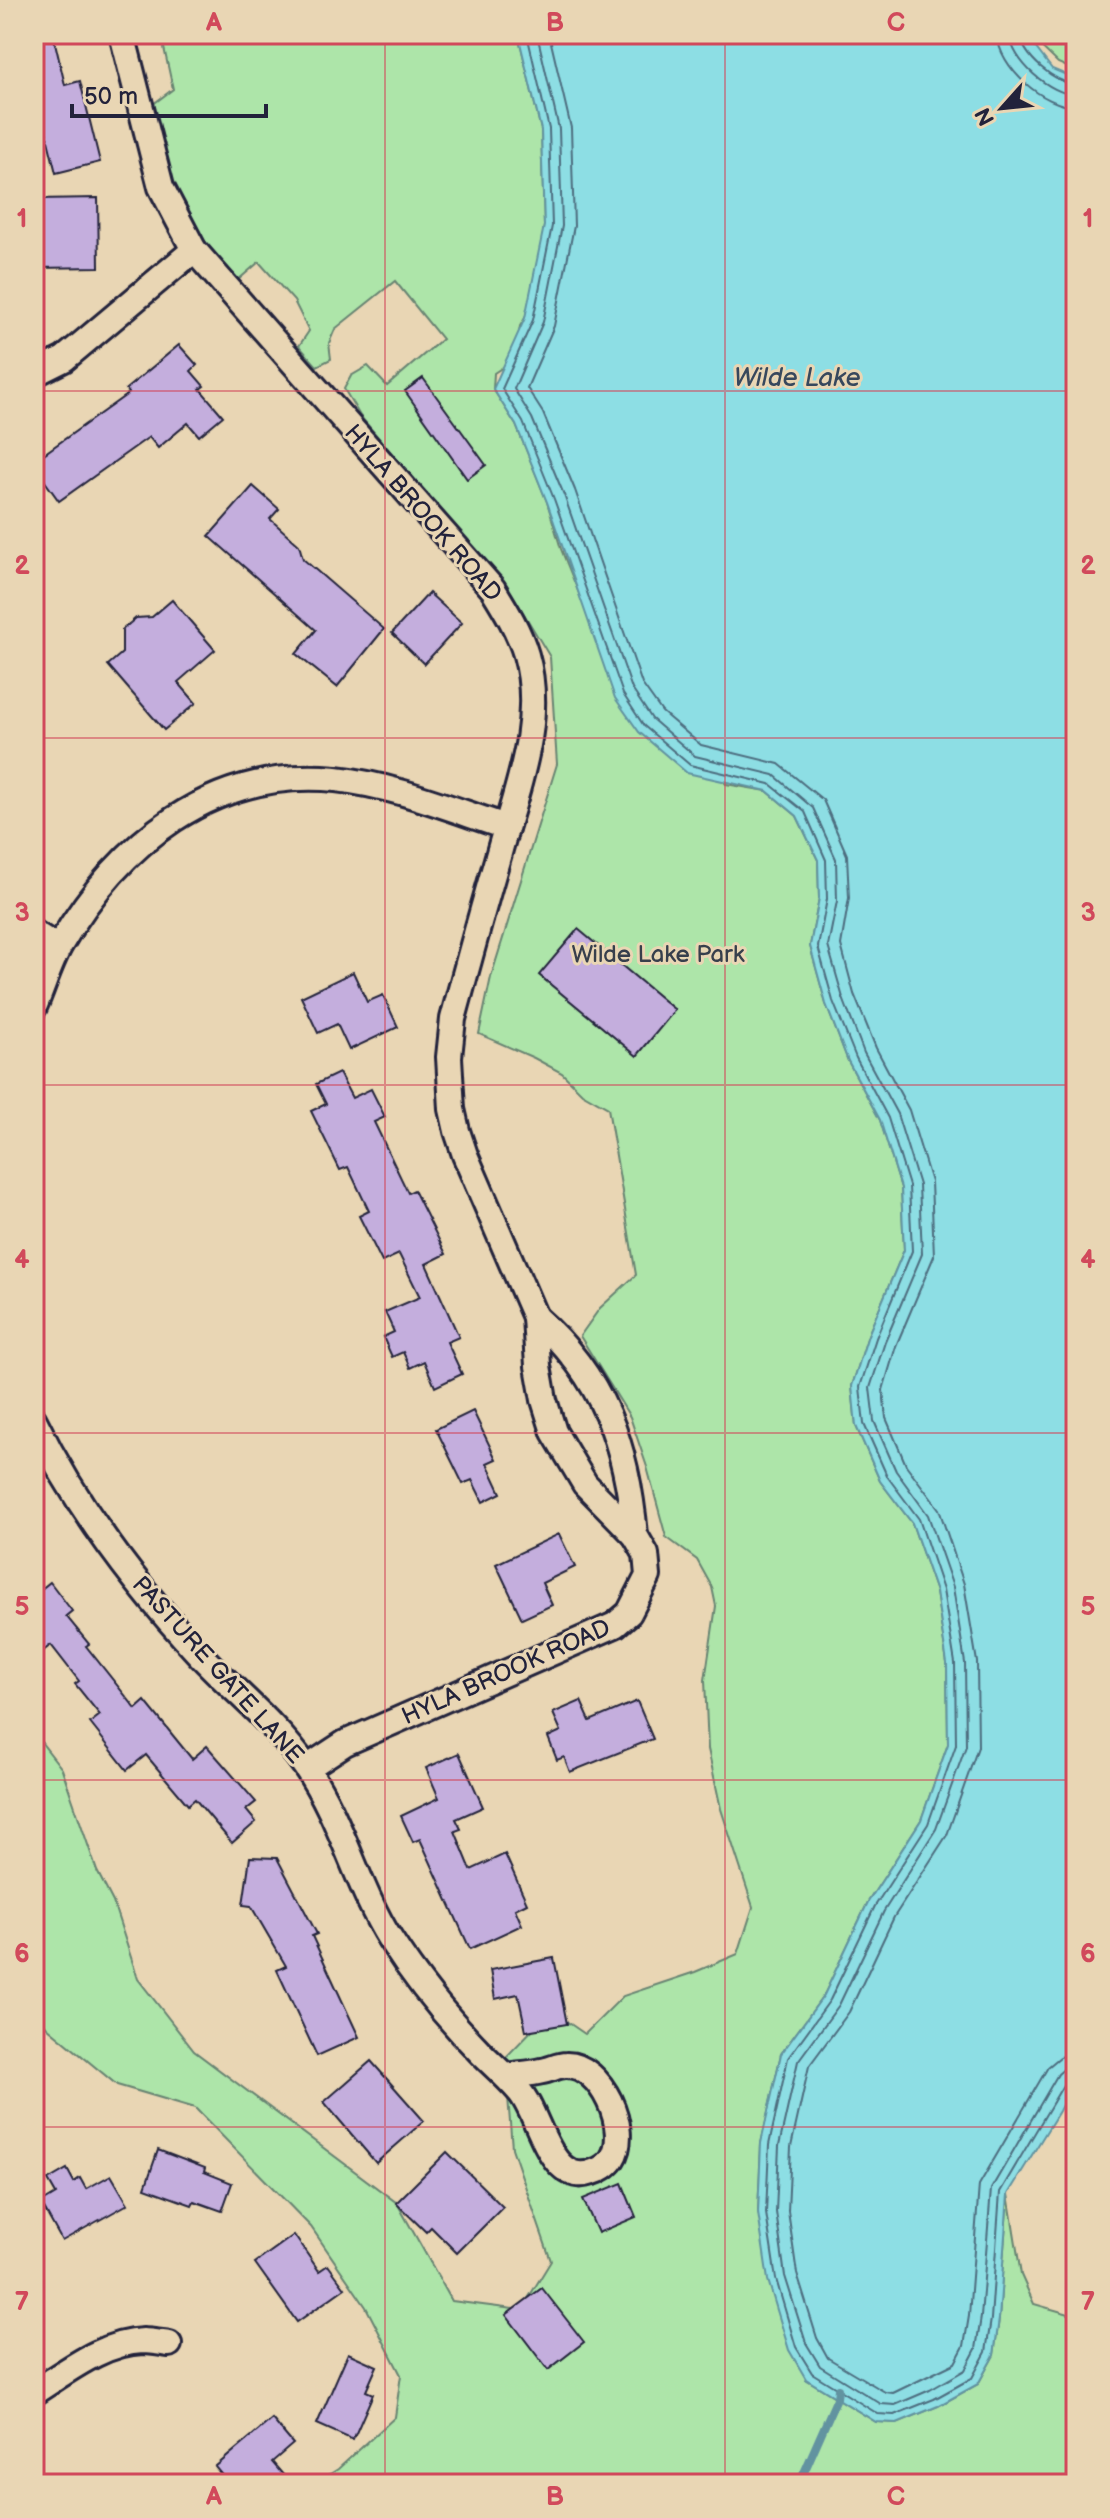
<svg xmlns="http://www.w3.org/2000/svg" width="1110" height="2518" font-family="'Balsamiq Sans',sans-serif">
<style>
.green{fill:#ade5a9;stroke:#688472;stroke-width:2}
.water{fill:#8ddee4;stroke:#6293a0;stroke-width:2}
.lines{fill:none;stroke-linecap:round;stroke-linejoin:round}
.shore{stroke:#4d6d7f;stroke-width:2}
.stream{stroke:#6293a0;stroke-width:8}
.building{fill:#c4aedd;stroke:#22223b;stroke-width:2}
.minor-casing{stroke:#22223b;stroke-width:30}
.minor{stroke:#e9d6b4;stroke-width:24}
.grid{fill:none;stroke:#d1495b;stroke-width:2;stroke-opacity:0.55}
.labels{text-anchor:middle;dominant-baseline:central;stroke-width:6;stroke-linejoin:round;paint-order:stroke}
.street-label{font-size:24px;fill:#22223b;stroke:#e9d6b4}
.park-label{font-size:24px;fill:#373f4c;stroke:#e9d6b4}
.water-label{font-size:26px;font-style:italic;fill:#37485d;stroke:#e9d6b4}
.neatline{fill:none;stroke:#d1495b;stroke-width:3}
.grid-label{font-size:26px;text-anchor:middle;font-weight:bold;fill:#d1495b}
</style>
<rect width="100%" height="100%" fill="#e9d6b4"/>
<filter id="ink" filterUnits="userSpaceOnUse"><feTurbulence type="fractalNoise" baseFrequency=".0125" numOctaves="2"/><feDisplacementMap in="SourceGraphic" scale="16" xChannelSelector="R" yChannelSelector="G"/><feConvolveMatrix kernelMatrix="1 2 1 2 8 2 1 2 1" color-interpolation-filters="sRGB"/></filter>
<g filter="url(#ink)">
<g class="green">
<polygon points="161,34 518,34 541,130 544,226 534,304 520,326 517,346 506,365 494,373 493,389 516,425 547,502 561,549 586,611 726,784 767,791 797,816 818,860 819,898 810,946 826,1004 848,1061 880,1120 901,1188 904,1250 868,1335 852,1386 856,1426 880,1481 912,1523 936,1592 947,1663 948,1744 921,1820 868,1902 824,1995 781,2054 761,2144 758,2213 806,2379 876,2422 897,2423 938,2406 978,2384 994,2355 999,2319 1008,2194 1021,2275 1034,2304 1076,2316 1076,2484 314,2484 338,2469 395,2417 401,2375 366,2307 311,2227 195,2108 117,2085 47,2027 34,2011 34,1733 62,1769 97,1871 113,1902 138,1979 194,2051 397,2203 452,2301 521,2310 551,2261 512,2148 505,2058 537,2025 566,2021 585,2034 623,1996 695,1972 738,1954 753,1907 721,1809 708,1749 705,1680 716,1606 712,1587 697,1560 666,1537 647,1467 630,1417 580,1336 600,1308 636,1275 608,1108 582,1093 562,1073 534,1058 479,1034 491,977 557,764 550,657 512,594 360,416 344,389 351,376 368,366 387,386 442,339 395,281 335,329 329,343 331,359 317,366 299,346 309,331 294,301 259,262 238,280 199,235 174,187 152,105 173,89"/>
<polygon points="1028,34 1076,34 1076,71 1058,63"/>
</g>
<polygon class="water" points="518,34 1025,34 1052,69 1076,79 1076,2078 1059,2111 1008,2194 999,2319 994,2355 978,2384 938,2406 897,2423 876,2422 806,2379 789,2350 768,2280 758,2213 761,2143 781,2054 824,1995 868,1902 921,1820 948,1744 947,1663 936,1592 912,1523 880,1481 856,1426 852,1386 868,1335 904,1250 901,1188 880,1120 848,1061 826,1004 810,946 819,898 818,860 797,816 767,791 687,773 639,732 615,698 547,502 516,425 493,389 525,318 544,226 541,130"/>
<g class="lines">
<g class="shore">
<polyline points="527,34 549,129 552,226 533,320 502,389 523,422 554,499 623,694 644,726 690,765 770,784 805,812 826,860 827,899 818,947 833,1001 856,1058 888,1118 909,1186 912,1251 876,1338 860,1387 864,1424 887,1476 919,1519 943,1590 955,1663 956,1745 928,1824 875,1906 830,2000 788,2058 769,2145 766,2213 776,2279 796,2347 812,2373 878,2414 894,2415 934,2399 972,2378 986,2352 991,2319 1000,2192 1066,2080 1076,2076"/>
<polyline points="537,34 559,129 562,226 543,322 514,389 532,418 564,495 632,689 652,719 695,756 774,775 813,808 836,859 837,901 828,946 843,998 864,1053 897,1114 919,1185 922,1254 885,1342 870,1388 874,1421 896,1471 928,1515 953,1587 965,1663 966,1746 936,1829 884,1911 839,2005 798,2061 779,2146 776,2212 785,2276 806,2343 820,2366 881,2404 895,2405 930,2390 965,2370 976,2349 981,2317 991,2189 1058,2074 1065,2068 1076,2066"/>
<polyline points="549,34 571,128 574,226 554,326 527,388 543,413 575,490 642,684 662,712 701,745 779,764 823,800 847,855 849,898 841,945 854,994 876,1048 909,1110 931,1182 934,1256 896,1346 883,1390 886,1418 906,1465 939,1509 964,1584 977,1662 978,1747 947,1835 894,1917 849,2012 809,2066 791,2147 788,2211 797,2274 817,2338 828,2358 885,2392 893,2393 955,2363 964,2346 969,2316 979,2185 1048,2067 1060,2057 1076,2054"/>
<path d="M997 34C999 68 1043 106 1076 107"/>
<path d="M1010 34C1011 61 1050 94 1076 95"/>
<path d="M1020 34C1023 57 1054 82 1076 85"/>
</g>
<polyline class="stream" points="799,2484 837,2398 838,2389"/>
</g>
<g class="building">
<polygon points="34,34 53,34 65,85 80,81 100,162 56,173 34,84"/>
<polygon points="98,198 99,267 36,268 35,199"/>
<polygon points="179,345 197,365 191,371 204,386 200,389 223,416 199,436 188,423 158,448 149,437 59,501 34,466 34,461 129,393 126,389"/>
<polygon points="423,378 486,465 467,479 405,391"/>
<polygon points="253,486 279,509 270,519 299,545 303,559 384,629 337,687 296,654 316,630 209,536"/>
<polygon points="429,593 462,623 424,664 392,633"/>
<polygon points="172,600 215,650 178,682 196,703 164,730 108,665 122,653 122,630 136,618 152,617"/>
<polygon points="578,929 675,1010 637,1056 539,975"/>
<polygon points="353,972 367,1002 383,995 398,1027 349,1050 337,1024 318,1033 301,997"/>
<polygon points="339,1073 352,1098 371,1089 385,1117 374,1122 408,1193 414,1190 446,1254 426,1264 459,1337 447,1342 462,1374 435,1387 424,1361 410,1368 403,1352 392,1357 383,1337 394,1332 385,1312 420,1297 399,1254 382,1262 359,1216 369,1211 348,1167 340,1170 311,1111 326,1104 316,1084"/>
<polygon points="473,1411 496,1459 487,1463 501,1493 483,1502 472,1480 463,1484 436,1429"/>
<polygon points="559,1534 575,1567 542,1583 552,1605 522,1619 496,1564"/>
<polygon points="50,1582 72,1611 66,1616 89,1644 86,1646 136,1709 145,1701 192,1759 207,1746 256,1802 246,1810 256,1822 232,1843 195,1799 188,1805 146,1755 127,1770 90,1723 100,1715 75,1684 79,1681 51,1645 34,1658 34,1595"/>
<polygon points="581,1701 590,1721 637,1701 653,1739 570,1772 564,1757 557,1760 548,1737 561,1731 553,1713"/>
<polygon points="459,1753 483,1807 456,1819 461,1829 455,1831 471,1870 505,1854 527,1903 515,1909 522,1925 470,1949 420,1839 413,1842 401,1816 439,1798 426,1768"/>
<polygon points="250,1857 277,1858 317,1934 312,1936 359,2037 317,2056 277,1970 286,1966 251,1906 243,1905"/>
<polygon points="554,1958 567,2024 526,2031 518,1994 495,1999 490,1970"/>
<polygon points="371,2061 424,2121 376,2163 324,2102"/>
<polygon points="158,2150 205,2168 204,2172 232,2183 222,2211 194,2201 192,2205 145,2188"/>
<polygon points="447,2152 503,2207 457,2253 431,2227 426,2232 396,2203"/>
<polygon points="67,2169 74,2182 80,2178 86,2189 111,2175 128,2204 62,2241 41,2203 56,2194 48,2180"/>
<polygon points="622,2183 636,2217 598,2233 583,2199"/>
<polygon points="294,2235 319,2271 328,2265 345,2288 297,2322 255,2263"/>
<polygon points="542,2288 584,2342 548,2370 506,2315"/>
<polygon points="348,2353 377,2366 366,2391 373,2394 353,2440 317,2424"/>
<polygon points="272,2419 293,2444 272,2462 291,2484 229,2484 215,2467"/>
</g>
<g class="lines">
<defs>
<g id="minor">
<path d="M122 34 161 187 194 250 493 589C506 610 519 631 526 655 545 721 516 790 499 853 483 908 468 963 453 1019L449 1057 452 1109 457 1131 465 1155 535 1317 538 1366 544 1400 554 1432 585 1484 635 1535 646 1554 648 1576 629 1613 615 1625 345 1743 307 1768"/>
<polyline points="34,374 64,359 194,250"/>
<polyline points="34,933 58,948"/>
<path d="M34 1007C43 987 49 964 60 945 119 843 212 767 336 779 393 785 451 809 506 827"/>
<path d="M535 1317C604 1377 627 1446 635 1535"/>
<path d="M34 1420C76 1507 136 1586 201 1656 236 1693 276 1724 305 1766 342 1819 356 1885 390 1939 416 1980 447 2018 481 2053 494 2066 507 2077 519 2091 540 2114 549 2188 593 2172 600 2170 608 2165 612 2159 631 2130 601 2064 566 2065 558 2065 550 2070 542 2071 530 2074 518 2074 506 2076"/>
<path d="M34 2392C66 2372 103 2342 143 2341 151 2341 161 2343 169 2344"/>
</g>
</defs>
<use href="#minor" class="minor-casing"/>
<use href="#minor" class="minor"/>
</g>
</g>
<path class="grid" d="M385 34V2484M725 34V2484M34 391H1076M34 738H1076M34 1085H1076M34 1433H1076M34 1780H1076M34 2127H1076"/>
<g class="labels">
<g class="street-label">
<text transform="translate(423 513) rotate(49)">HYLA BROOK ROAD</text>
<text transform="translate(218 1670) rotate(48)">PASTURE GATE LANE</text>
<text transform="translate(506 1672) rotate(-24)">HYLA BROOK ROAD</text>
</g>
<g class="park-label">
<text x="658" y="954">Wilde Lake Park</text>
</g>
<g class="water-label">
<text x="797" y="378">Wilde Lake</text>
</g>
</g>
<rect width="1110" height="2518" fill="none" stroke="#e9d6b4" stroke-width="88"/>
<g transform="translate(1002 108) rotate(243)" stroke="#e9d6b4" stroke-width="6" paint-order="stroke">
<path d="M0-6L14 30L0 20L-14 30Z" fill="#22223b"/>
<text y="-12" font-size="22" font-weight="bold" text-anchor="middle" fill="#22223b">N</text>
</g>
<path d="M72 104v12h194v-12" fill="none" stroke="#22223b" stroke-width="4"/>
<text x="84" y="104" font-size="24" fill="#22223b" stroke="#e9d6b4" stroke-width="6" paint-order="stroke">50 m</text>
<rect x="44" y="44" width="1022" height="2430" class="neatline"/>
<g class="grid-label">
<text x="214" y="31">A</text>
<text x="555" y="31">B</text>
<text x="896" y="31">C</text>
<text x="22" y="227">1</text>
<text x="1088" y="227">1</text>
<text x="22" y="574">2</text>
<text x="1088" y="574">2</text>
<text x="22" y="921">3</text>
<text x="1088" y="921">3</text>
<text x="22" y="1268">4</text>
<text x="1088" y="1268">4</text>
<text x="22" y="1615">5</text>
<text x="1088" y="1615">5</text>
<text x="22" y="1962">6</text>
<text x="1088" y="1962">6</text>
<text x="22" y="2310">7</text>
<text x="1088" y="2310">7</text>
<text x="214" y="2505">A</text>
<text x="555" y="2505">B</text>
<text x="896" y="2505">C</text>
</g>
</svg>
